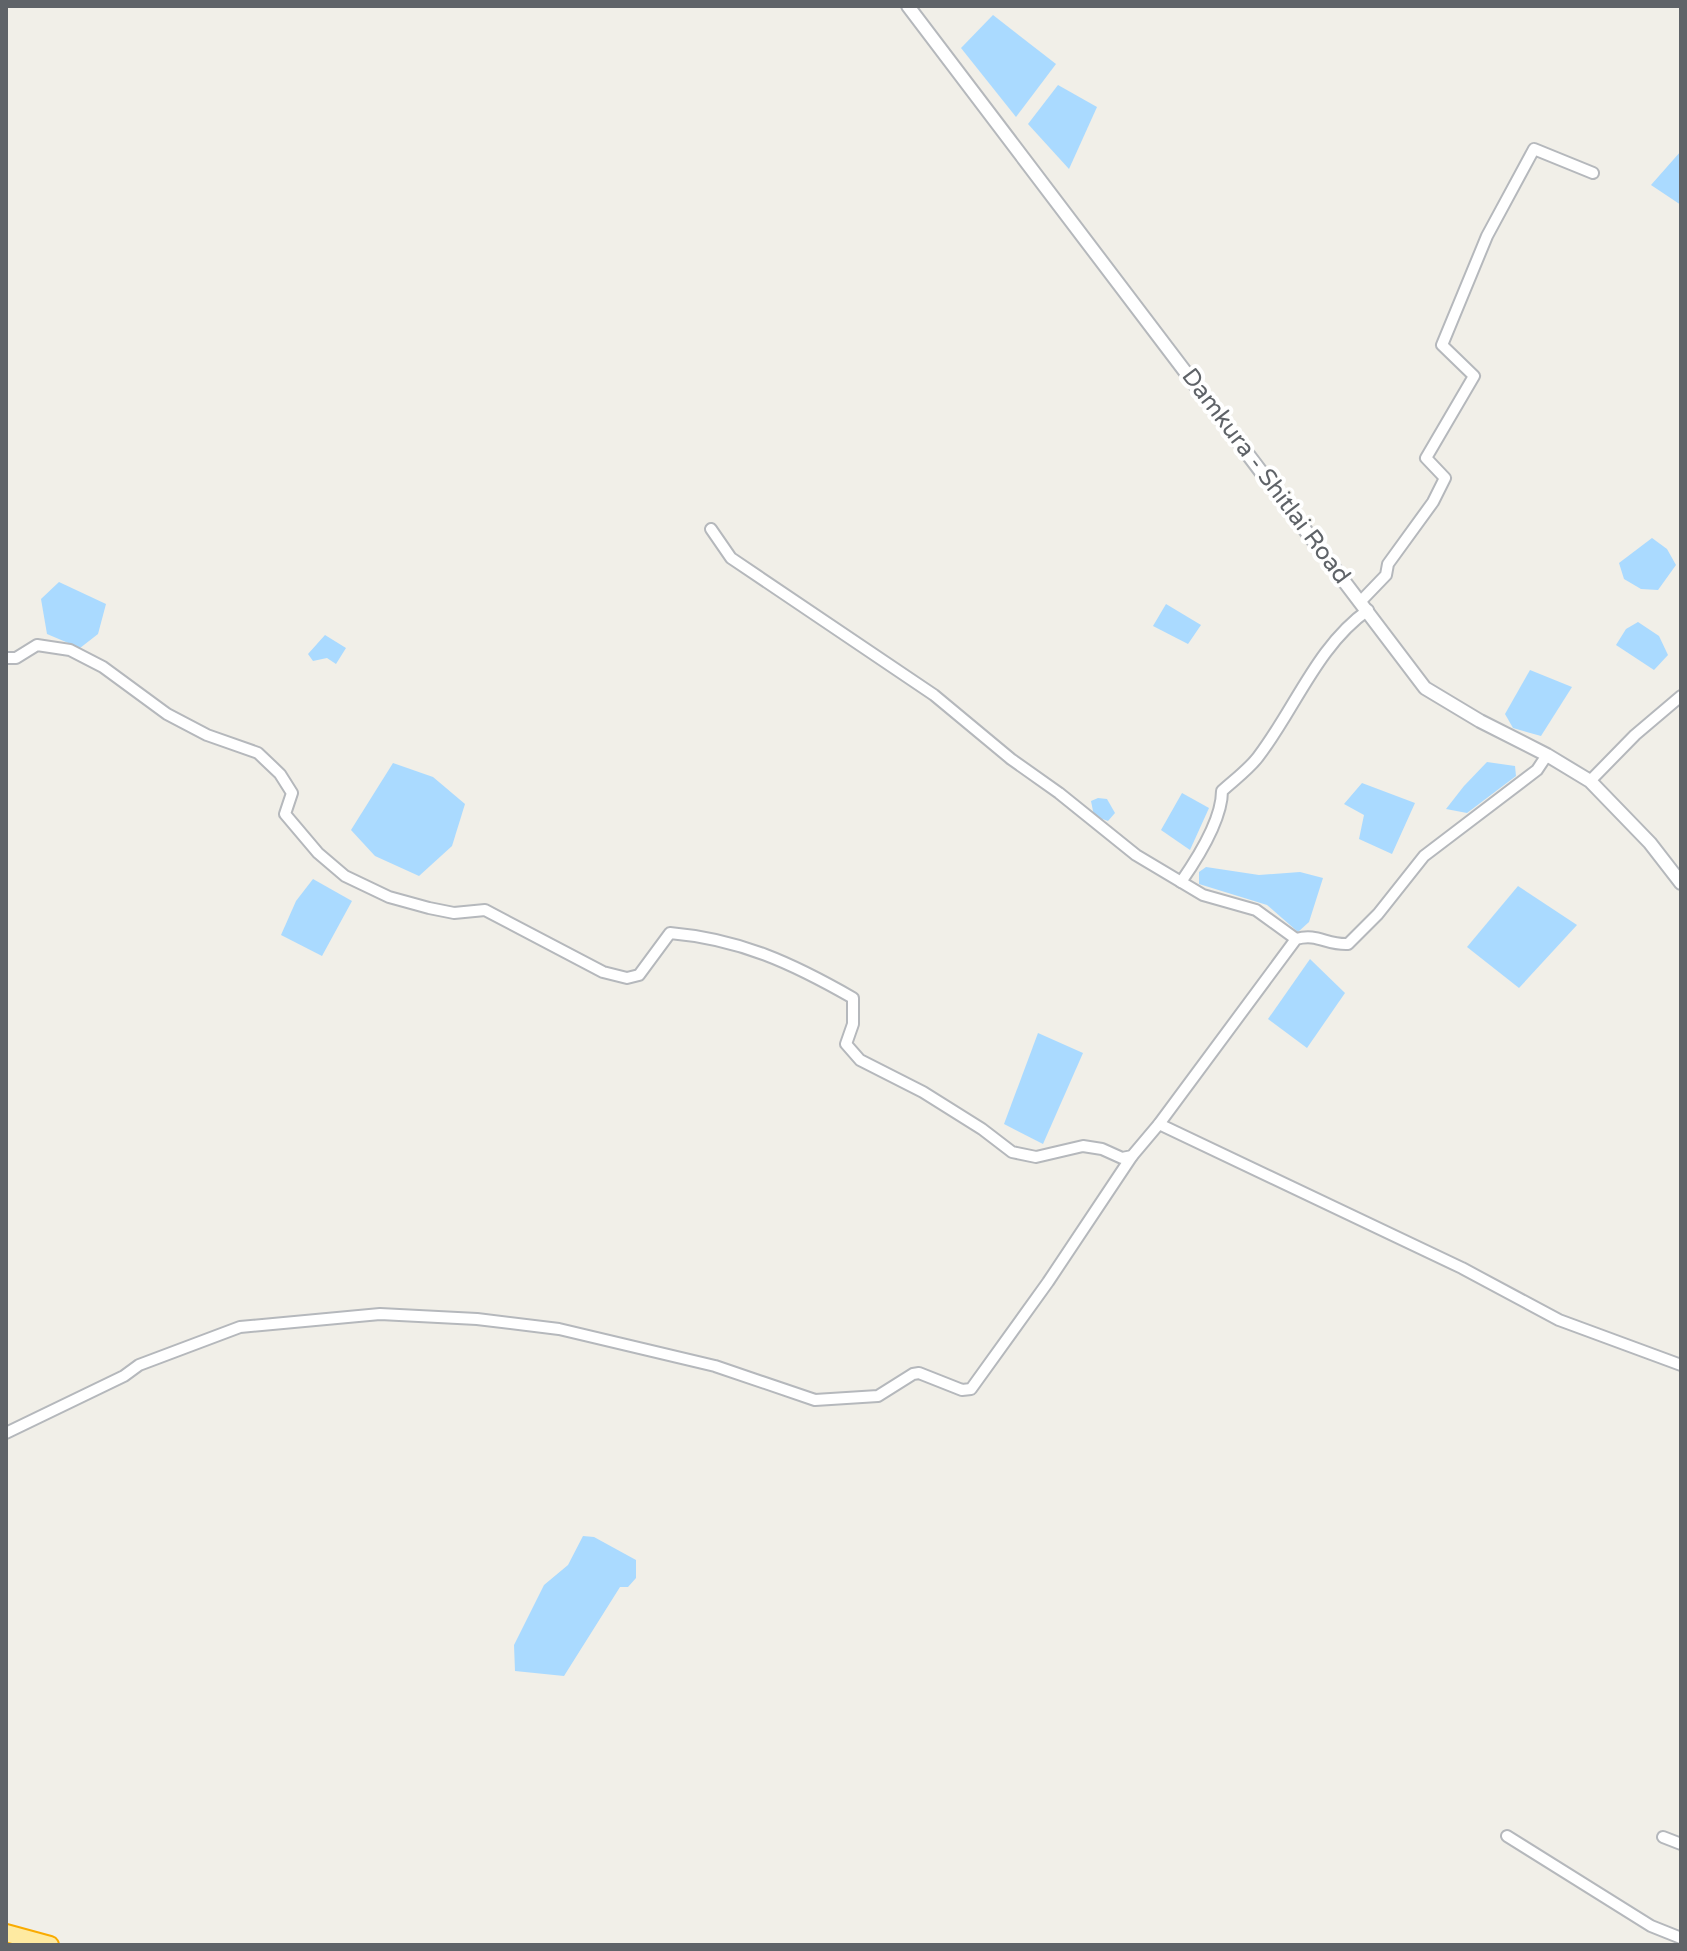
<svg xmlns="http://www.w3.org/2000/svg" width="1687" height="1951" font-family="'Varela Round',sans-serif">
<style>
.water{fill:#aadaff}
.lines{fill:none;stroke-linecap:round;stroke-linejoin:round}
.minor-casing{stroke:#b5b8bc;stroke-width:14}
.tertiary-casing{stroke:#b5b8bc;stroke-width:16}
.trunk-casing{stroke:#f9ab00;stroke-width:20}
.minor{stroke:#fff;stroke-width:10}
.tertiary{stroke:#fff;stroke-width:12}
.trunk{stroke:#feeaa1;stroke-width:16}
.labels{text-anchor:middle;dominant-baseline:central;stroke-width:8;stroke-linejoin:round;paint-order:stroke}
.street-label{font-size:24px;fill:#5f6368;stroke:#fff}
</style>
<rect width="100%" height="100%" fill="#f1efe8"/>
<g class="water">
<polygon points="993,15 1056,64 1016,117 961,48"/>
<polygon points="1058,85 1097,107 1069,169 1028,124"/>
<polygon points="1681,151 1681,205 1651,185"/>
<polygon points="1652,538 1667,549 1676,565 1658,590 1641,589 1624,579 1619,563"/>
<polygon points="59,582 106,604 98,634 80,648 47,634 41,599"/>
<polygon points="1166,604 1201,625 1188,644 1153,626"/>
<polygon points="1638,622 1659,636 1668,655 1654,670 1616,645 1626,629"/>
<polygon points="325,635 346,648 336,664 327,658 313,661 308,654"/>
<polygon points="1530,670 1572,687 1541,736 1513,728 1505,714"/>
<polygon points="1487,762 1515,766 1516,776 1467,813 1446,809 1464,786"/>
<polygon points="393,763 433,777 465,804 452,846 419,876 375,856 351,830"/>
<polygon points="1362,783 1415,803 1392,854 1359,839 1364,815 1344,804"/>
<polygon points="1182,793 1209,808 1190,850 1161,830"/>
<polygon points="1098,798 1107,799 1115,813 1108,821 1094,816 1091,801"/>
<polygon points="1206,867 1259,875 1300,872 1323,878 1309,922 1298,932 1267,905 1199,884 1199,872"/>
<polygon points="313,879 352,901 322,956 281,935 296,901"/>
<polygon points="1518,886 1577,925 1519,988 1467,947"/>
<polygon points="1310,959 1345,993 1307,1048 1268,1019"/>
<polygon points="1038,1033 1083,1053 1043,1144 1004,1124"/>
<polygon points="583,1536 594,1537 636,1560 636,1578 628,1587 620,1587 564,1676 515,1671 514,1645 544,1585 568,1565"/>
</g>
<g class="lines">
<defs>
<g id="minor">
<polyline points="711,529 731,558 934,695 1011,759 1059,793 1136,855 1203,895 1256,910 1296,939"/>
<polyline points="1361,601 1386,575 1388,564 1433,502 1445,478 1426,458 1474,376 1442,345 1487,236 1534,149 1593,173"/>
<path d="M6 658H16L37 645 70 650 103 667 167 714 207 735 258 753 280 774 292 793 285 814 318 853 345 876 389 897 429 908 454 913 485 910 603 972 627 978 639 975 670 933C740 939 792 963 853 998V1024L846 1044 860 1060 923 1092 982 1129 1012 1152 1036 1157 1083 1146 1102 1149 1122 1158 1132 1156 1159 1124 1296 939C1318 933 1326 945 1348 944L1378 914 1424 856 1537 770 1547 755"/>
<polyline points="1590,781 1635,735 1681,696"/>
<path d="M1181 882C1197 859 1222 819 1222 791 1234 780 1248 770 1258 757 1295 709 1317 646 1368 610"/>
<polyline points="1159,1124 1462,1268 1559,1320 1681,1365"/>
<polyline points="6,1433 124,1376 139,1365 240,1327 380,1314 477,1319 559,1329 715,1366 815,1400 878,1396 913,1374 919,1373 962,1390 971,1389 1048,1282 1132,1156"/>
<polyline points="1507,1836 1651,1926 1681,1938"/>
<polyline points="1663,1837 1681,1844"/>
</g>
<polyline id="tertiary" points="908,6 1425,688 1480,721 1547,755 1590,781 1650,843 1681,883"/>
<polyline id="trunk" points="6,1933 50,1945"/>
</defs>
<use href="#minor" class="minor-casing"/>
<use href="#tertiary" class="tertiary-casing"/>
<use href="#trunk" class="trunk-casing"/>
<use href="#minor" class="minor"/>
<use href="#tertiary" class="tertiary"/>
<use href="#trunk" class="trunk"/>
</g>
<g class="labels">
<g class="street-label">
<text transform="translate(1266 476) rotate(53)">Damkura - Shitlai Road</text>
</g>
</g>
<rect width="1687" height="1951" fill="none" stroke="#5f6368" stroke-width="16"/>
</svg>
